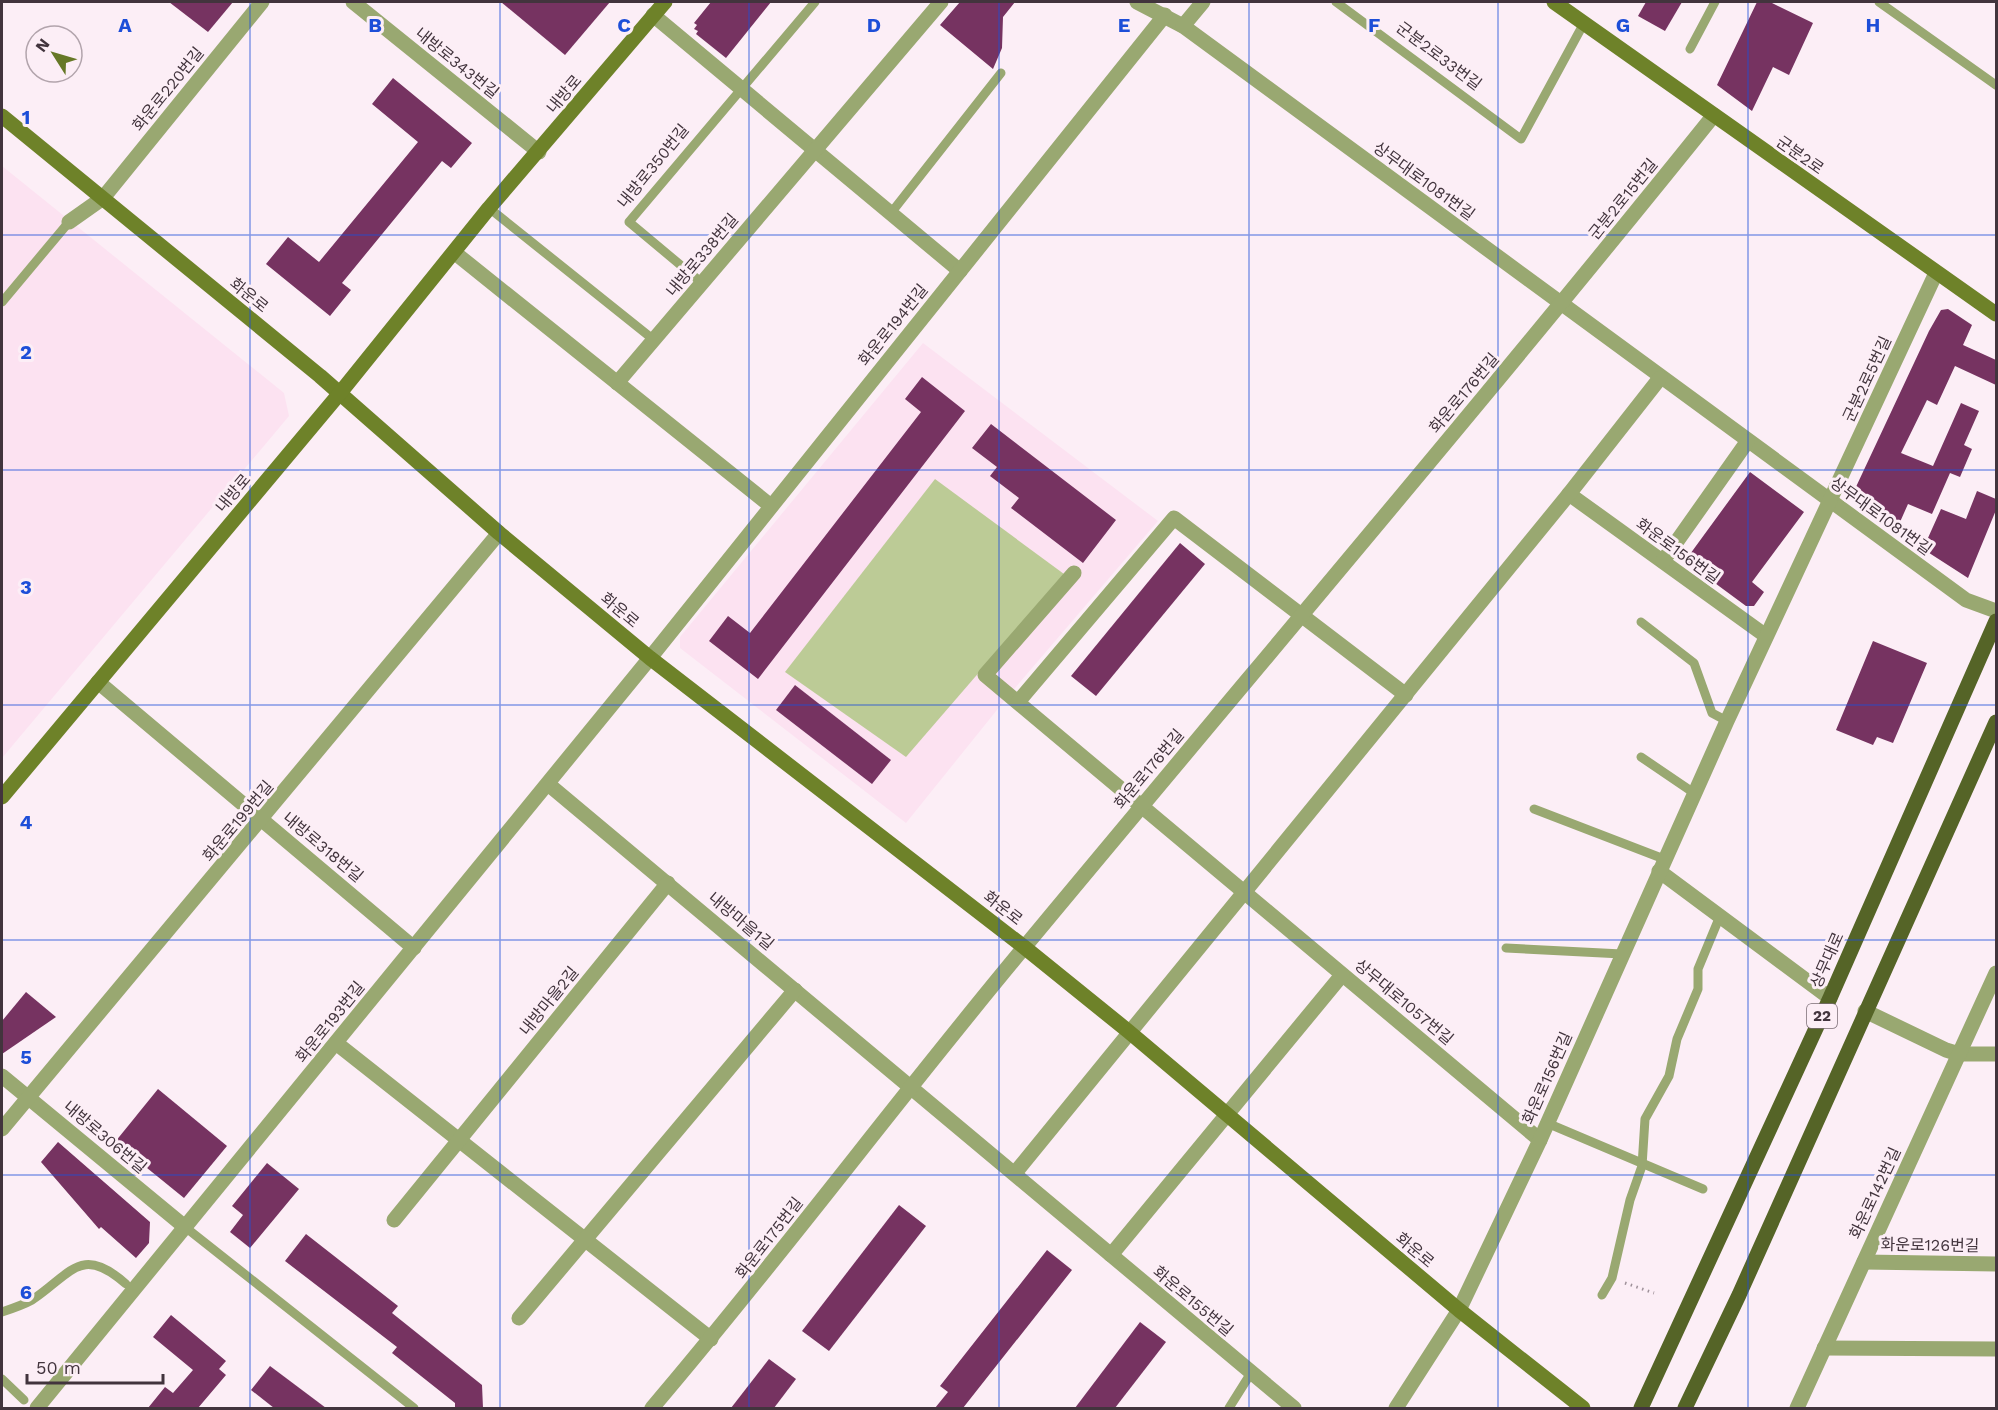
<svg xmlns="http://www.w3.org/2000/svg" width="1998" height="1410" font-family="'Work Sans','Noto Sans KR',sans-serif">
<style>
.built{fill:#fce2f1}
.green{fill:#bccb96}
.building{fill:#763361}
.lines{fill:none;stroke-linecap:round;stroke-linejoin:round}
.path{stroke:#9f919a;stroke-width:3;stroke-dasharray:1.5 4.5;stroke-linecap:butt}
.lane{stroke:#99a871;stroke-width:9}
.street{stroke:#99a871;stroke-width:15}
.secondary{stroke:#6e8229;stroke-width:15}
.primary{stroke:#556427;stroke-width:15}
.grid{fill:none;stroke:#1d4ed8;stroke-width:1.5;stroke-opacity:0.55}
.labels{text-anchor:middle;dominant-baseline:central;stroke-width:6;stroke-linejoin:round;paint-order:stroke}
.shield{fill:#fceef6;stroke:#7a6c74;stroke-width:1.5}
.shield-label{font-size:15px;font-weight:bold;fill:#42343d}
.street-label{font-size:16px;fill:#42343d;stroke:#fceef6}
.grid-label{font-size:20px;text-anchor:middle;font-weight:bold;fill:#1d4ed8;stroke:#fceef6;stroke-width:6;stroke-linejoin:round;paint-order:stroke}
</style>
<rect width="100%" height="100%" fill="#fceef6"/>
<g class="built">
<polygon points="2,166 284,393 289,416 2,758"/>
<polygon points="923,343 1158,521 1009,695 906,823 680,648 680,637"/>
</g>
<polygon class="green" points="935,479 1064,574 906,757 785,672"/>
<g class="building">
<polygon points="169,2 233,2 208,32"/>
<polygon points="501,2 610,2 565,55"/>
<polygon points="711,2 771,2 726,58 696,34 698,31 694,29 697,25 694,23"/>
<polygon points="960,2 1015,2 1003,17 1002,48 993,69 940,25"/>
<polygon points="1646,2 1682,2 1665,31 1638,16"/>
<polygon points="1757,2 1770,2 1813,23 1789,75 1773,67 1752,111 1717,85"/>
<polygon points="393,78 472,143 451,168 442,161 342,283 351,290 330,316 266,264 288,237 319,262 418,142 372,104"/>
<polygon points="1948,309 1972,325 1963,345 1996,360 1996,385 1955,366 1937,405 1927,400 1901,453 1933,466 1961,403 1979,411 1964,445 1972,449 1960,477 1950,473 1932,514 1908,504 1896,531 1859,499 1855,489 1929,331 1941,310"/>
<polygon points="922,377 965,411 758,679 709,641 728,616 750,633 921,412 905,399"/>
<polygon points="991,424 1116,520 1083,563 1011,508 1019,498 990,476 997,467 972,448"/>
<polygon points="1750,472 1804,512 1752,582 1764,592 1754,606 1746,606 1685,561"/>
<polygon points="1977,491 1996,499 1996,510 1968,578 1923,549 1941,509 1966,519"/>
<polygon points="1180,543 1205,564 1096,696 1071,676"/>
<polygon points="1873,641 1927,663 1893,743 1877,737 1873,745 1836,730"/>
<polygon points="795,685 891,760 872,784 776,710"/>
<polygon points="26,992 56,1017 2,1054 2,1021"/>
<polygon points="158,1089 227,1146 184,1198 115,1142"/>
<polygon points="58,1142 150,1222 149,1243 136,1258 101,1227 99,1229 41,1162"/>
<polygon points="267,1163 299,1189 250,1248 230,1232 243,1215 232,1206"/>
<polygon points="899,1205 926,1226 829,1351 802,1331"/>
<polygon points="306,1234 398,1306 392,1313 482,1385 483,1408 455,1408 455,1403 392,1353 397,1347 285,1261"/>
<polygon points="1047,1250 1072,1270 963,1408 935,1408 948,1392 940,1386"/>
<polygon points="171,1315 226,1361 219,1369 226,1375 198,1408 148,1408 165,1387 173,1393 193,1370 153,1337"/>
<polygon points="1140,1322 1166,1342 1115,1408 1075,1408"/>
<polygon points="769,1359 796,1379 774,1408 731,1408"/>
<polygon points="270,1366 326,1408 274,1408 251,1390"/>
</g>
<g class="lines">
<polyline class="path" points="1625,1283 1654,1293"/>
<g class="lane">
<polyline points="1336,2 1521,139 1584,23"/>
<polyline points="1879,2 1996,85"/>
<polyline points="1690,49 1715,2"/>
<polyline points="489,208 654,340"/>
<polyline points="891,213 1001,73"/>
<polyline points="702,283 629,222 815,2"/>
<polyline points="2,302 69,222"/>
<polyline points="1641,622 1694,663 1712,713 1727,721"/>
<polyline points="1641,757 1694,793"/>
<polyline points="1534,809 1664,859"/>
<polyline points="1506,948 1622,954"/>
<polyline points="1547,1123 1703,1189"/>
<polyline points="185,1227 414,1408"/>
<polyline points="1602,1295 1612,1278 1630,1200 1642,1166 1645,1119 1669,1076 1677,1039 1698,989 1698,969 1720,916"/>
<path d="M2 1312C11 1309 23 1305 32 1300 71 1274 81 1244 126 1284"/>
<polyline points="2,1379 24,1400"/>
<polyline points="1229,1408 1251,1373"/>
</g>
<g class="street">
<polyline points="353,2 539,152"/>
<polyline points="1137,2 1183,26 1966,600 1996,611"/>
<polyline points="653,15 960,271"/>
<polyline points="1183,26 1203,2"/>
<polyline points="69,222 103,198 262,2"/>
<polyline points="455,253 771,506"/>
<polyline points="617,383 941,2"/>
<polyline points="1569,494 1766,636"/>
<polyline points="1663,561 1747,442"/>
<polyline points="1074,573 985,675 1540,1140"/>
<polyline points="98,682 414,948"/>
<polyline points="1018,702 1174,518 1406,695"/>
<polyline points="548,784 1294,1408"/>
<polyline points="1659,871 1830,998"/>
<polyline points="1865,1011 1946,1050 1959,1054 1996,1054"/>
<polyline points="336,1043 711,1339"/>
<polyline points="2,1076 185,1227"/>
<polyline points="2,1129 499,533"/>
<polyline points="1015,1173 1569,494 1660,378"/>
<polyline points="394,1220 668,883"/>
<polyline points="1111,1255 1342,975"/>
<polyline points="1864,1262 1996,1264"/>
<polyline points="519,1318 795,990"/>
<polyline points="1824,1348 1996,1349"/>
<polyline points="37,1408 650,658 1165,15"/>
<path d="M652 1408C781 1257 899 1097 1027 944 1256 668 1489 395 1714 115"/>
<polyline points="1396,1408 1459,1310 1540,1140 1727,721 1936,273"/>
<polyline points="1797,1408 1996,973"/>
</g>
<g class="secondary">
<polyline points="1554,2 1996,314"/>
<polyline points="2,116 320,376 499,533 650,658 1024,947 1128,1031 1459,1310 1583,1408"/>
<polyline points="2,797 340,393 489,208 665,2"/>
</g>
<g class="primary">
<polyline points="1641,1408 1830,998 1996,621"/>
<polyline points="1685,1408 1739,1295 1996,722"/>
</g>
</g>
<path class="grid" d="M250 2V1408M500 2V1408M749 2V1408M999 2V1408M1249 2V1408M1498 2V1408M1748 2V1408M2 235H1996M2 470H1996M2 705H1996M2 940H1996M2 1175H1996"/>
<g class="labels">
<rect class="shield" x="1807" y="1004" width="30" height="24" rx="4.5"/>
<g class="shield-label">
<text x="1822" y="1016">22</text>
</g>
<g class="street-label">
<text transform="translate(1439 56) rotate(37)">군분2로33번길</text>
<text transform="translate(457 63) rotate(39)">내방로343번길</text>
<text transform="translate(168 89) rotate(-51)">화운로220번길</text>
<text transform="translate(564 94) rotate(-50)">내방로</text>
<text transform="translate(1800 155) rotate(35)">군분2로</text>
<text transform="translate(653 166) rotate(-51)">내방로350번길</text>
<text transform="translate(1424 181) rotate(36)">상무대로1081번길</text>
<text transform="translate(1623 199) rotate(-51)">군분2로15번길</text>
<text transform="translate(702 255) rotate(-50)">내방로338번길</text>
<text transform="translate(249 295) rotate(39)">화운로</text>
<text transform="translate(893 325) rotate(-51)">화운로194번길</text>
<text transform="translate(1867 379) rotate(-65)">군분2로5번길</text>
<text transform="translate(1464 393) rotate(-50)">화운로176번길</text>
<text transform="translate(233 493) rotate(-50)">내방로</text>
<text transform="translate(1881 516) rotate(36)">상무대로1081번길</text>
<text transform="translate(1678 551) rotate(36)">화운로156번길</text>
<text transform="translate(620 610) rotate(40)">화운로</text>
<text transform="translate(1149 769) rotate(-50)">화운로176번길</text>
<text transform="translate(238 821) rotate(-50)">화운로199번길</text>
<text transform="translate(323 847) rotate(40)">내방로318번길</text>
<text transform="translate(1003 908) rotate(38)">화운로</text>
<text transform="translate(741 921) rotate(40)">내방마을1길</text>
<text transform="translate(1827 960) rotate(-66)">상무대로</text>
<text transform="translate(549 1001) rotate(-51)">내방마을2길</text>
<text transform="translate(1404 1002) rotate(40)">상무대로1057번길</text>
<text transform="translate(330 1022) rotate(-51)">화운로193번길</text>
<text transform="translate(1547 1078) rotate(-66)">화운로156번길</text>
<text transform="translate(105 1137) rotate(40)">내방로306번길</text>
<text transform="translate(1875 1193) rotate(-65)">화운로142번길</text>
<text transform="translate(769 1238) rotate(-52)">화운로175번길</text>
<text transform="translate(1930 1245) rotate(1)">화운로126번길</text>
<text transform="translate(1415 1250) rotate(40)">화운로</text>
<text transform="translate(1193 1301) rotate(40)">화운로155번길</text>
</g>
</g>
<g class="grid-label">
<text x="125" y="32">A</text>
<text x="375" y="32">B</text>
<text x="624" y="32">C</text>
<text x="874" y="32">D</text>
<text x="1124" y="32">E</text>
<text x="1374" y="32">F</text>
<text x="1623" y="32">G</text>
<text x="1873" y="32">H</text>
<text x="26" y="124">1</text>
<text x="26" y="359">2</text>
<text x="26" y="594">3</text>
<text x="26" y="829">4</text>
<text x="26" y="1064">5</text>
<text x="26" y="1299">6</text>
</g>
<rect width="1998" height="1410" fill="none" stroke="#42343d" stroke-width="6"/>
<g transform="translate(54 54) rotate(307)"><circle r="28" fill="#fceef6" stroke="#b2a4ac" stroke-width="1.5"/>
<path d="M0-4.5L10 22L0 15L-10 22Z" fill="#667827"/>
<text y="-9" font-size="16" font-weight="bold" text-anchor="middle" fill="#42343d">N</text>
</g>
<path d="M27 1374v9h136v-9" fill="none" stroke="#42343d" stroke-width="3"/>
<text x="36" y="1374" font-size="18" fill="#42343d" stroke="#fceef6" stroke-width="4.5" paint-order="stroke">50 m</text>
</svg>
